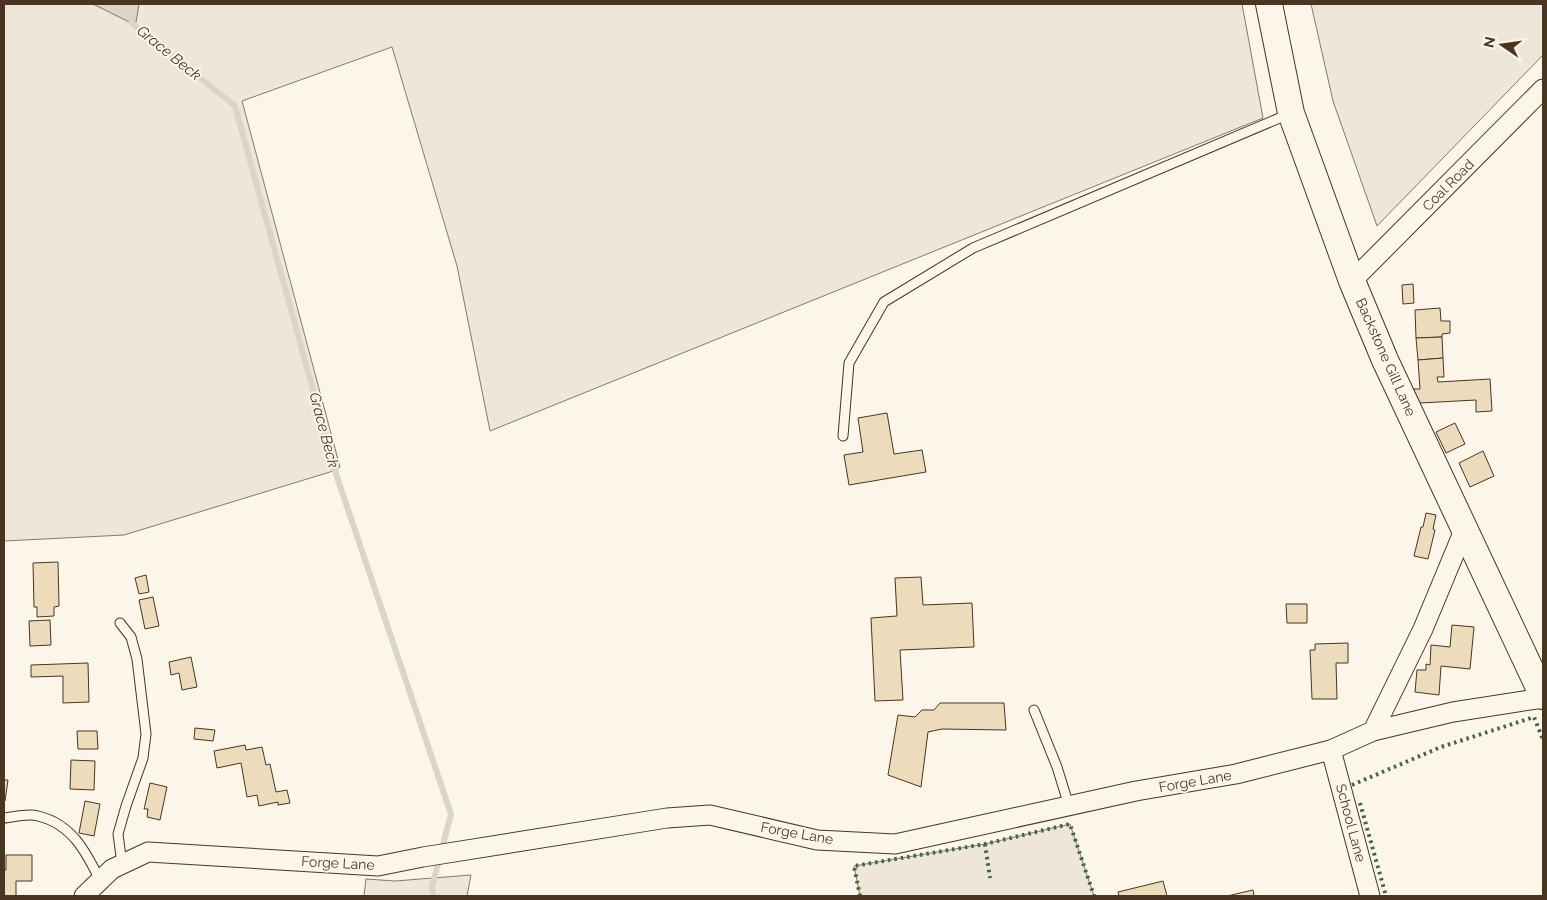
<svg xmlns="http://www.w3.org/2000/svg" width="1547" height="900" font-family="Raleway,sans-serif">
<style>
.green{fill:#ede6d9;stroke:#887966}
.water{fill:#dcd4c6;stroke:#887966}
.lines{fill:none;stroke-linecap:round;stroke-linejoin:round}
.stream{stroke:#dcd4c6;stroke-width:6}
.building{fill:#ecdcbc;stroke:#4a3520}
.lane-casing{stroke:#4a3520;stroke-width:11}
.street-casing{stroke:#4a3520;stroke-width:21}
.secondary-casing{stroke:#4a3520;stroke-width:28}
.lane{stroke:#fbf6e9;stroke-width:9}
.street{stroke:#fbf6e9;stroke-width:19}
.secondary{stroke:#fbf6e9;stroke-width:26}
.hedge{stroke:#436837;stroke-width:4;stroke-dasharray:2.5 4;stroke-linecap:butt}
.labels{text-anchor:middle;dominant-baseline:central;stroke-width:4;stroke-linejoin:round;paint-order:stroke}
.street-label{font-size:14px;fill:#4a3520;stroke:#fbf6e9}
.water-label{font-size:15px;font-style:italic;fill:#4a3520;stroke:#fbf6e9}
</style>
<rect width="100%" height="100%" fill="#fbf6e9"/>
<g class="green">
<polygon points="4,4 1242,4 1263,118 490,431 457,266 392,47 242,101 340,467 330,472 124,535 4,541"/>
<polygon points="1311,4 1543,4 1543,55 1377,226 1333,101"/>
<polygon points="1070,824 1094,896 860,896 854,866 985,844"/>
<polygon points="471,875 467,896 364,896 366,879 395,881"/>
</g>
<polygon class="water" points="93,4 139,4 136,22 133,24"/>
<g class="lines">
<polyline class="stream" points="124,4 133,24 235,106 337,477 451,814 432,887 433,896"/>
</g>
<g class="building">
<polygon points="1413,284 1414,303 1403,304 1402,285"/>
<polygon points="1440,308 1441,321 1450,321 1450,333 1442,334 1442,337 1416,338 1415,310"/>
<polygon points="1442,337 1443,358 1418,360 1416,338"/>
<polygon points="1443,358 1444,377 1437,377 1438,382 1490,379 1492,411 1476,412 1476,400 1420,403 1413,389 1420,389 1418,360"/>
<polygon points="887,413 894,454 922,450 926,472 849,485 844,455 863,452 858,418"/>
<polygon points="1455,423 1465,444 1446,453 1436,432"/>
<polygon points="1483,451 1494,476 1470,487 1459,463"/>
<polygon points="1426,513 1436,515 1433,529 1435,530 1428,559 1414,556 1421,527 1423,527"/>
<polygon points="58,562 59,606 54,607 54,616 37,617 37,607 34,607 33,563"/>
<polygon points="146,575 149,592 139,594 135,578"/>
<polygon points="921,577 923,605 972,603 974,647 900,650 903,700 875,701 871,618 897,616 895,578"/>
<polygon points="153,597 159,626 145,629 139,600"/>
<polygon points="1286,604 1307,604 1307,623 1287,623"/>
<polygon points="50,620 51,645 30,646 29,621"/>
<polygon points="1452,625 1474,627 1470,669 1441,666 1439,695 1415,692 1417,670 1426,670 1426,664 1430,665 1431,645 1450,647"/>
<polygon points="1348,643 1348,663 1336,663 1337,699 1312,699 1310,650 1315,650 1315,644"/>
<polygon points="191,657 197,687 182,690 179,673 171,675 169,662"/>
<polygon points="88,663 89,702 63,703 63,676 31,677 31,665"/>
<polygon points="940,703 1004,703 1006,730 942,729 928,732 921,787 888,775 898,715 915,717 922,710 934,710"/>
<polygon points="195,728 215,730 213,741 194,739"/>
<polygon points="77,731 97,731 98,749 78,749"/>
<polygon points="245,745 246,750 262,747 266,765 270,764 276,792 287,790 290,803 278,805 278,802 259,806 257,795 247,797 241,763 217,768 214,751"/>
<polygon points="71,760 95,761 94,790 70,789"/>
<polygon points="4,780 8,780 5,801 4,801"/>
<polygon points="150,783 167,787 160,820 147,817 148,809 144,809"/>
<polygon points="85,801 100,804 94,836 79,833"/>
<polygon points="6,855 32,855 32,881 16,881 16,896 4,896 4,870 6,870"/>
<polygon points="1163,881 1167,896 1119,896 1118,892"/>
<polygon points="1253,890 1254,896 1227,896"/>
</g>
<g class="lines">
<defs>
<g id="lane">
<polyline points="843,436 849,363 884,302 973,248 1289,114"/>
<polyline points="120,623 131,637 137,659 146,734 143,758 126,806 118,834 122,864"/>
<polyline points="1034,710 1057,767 1069,806"/>
<path d="M4 818C14 817 28 813 38 816 72 824 86 852 100 880"/>
</g>
<g id="street">
<polyline points="1352,281 1543,89"/>
<polyline points="1373,731 1423,629 1465,528"/>
<polyline points="1331,750 1370,896"/>
<polyline points="84,896 112,869 148,852 378,866 423,857 667,818 710,815 817,840 895,844 1136,791 1236,774 1331,750 1373,731 1453,712 1543,698"/>
</g>
<polyline id="secondary" points="1269,4 1291,113 1352,281 1385,360 1543,696"/>
</defs>
<use href="#lane" class="lane-casing"/>
<use href="#street" class="street-casing"/>
<use href="#secondary" class="secondary-casing"/>
<use href="#lane" class="lane"/>
<use href="#street" class="street"/>
<use href="#secondary" class="secondary"/>
<g class="hedge">
<polyline points="1352,785 1441,747 1534,717 1543,740"/>
<polyline points="1360,803 1386,896"/>
<polyline points="985,844 990,878"/>
<polyline points="860,896 854,866 985,844 1070,824 1094,896"/>
</g>
</g>
<g class="labels">
<g class="street-label">
<text transform="translate(1448 185) rotate(-45)">Coal Road</text>
<text transform="translate(1386 357) rotate(66)">Backstone Gill Lane</text>
<text transform="translate(1195 781) rotate(-10)">Forge Lane</text>
<text transform="translate(1351 823) rotate(75)">School Lane</text>
<text transform="translate(797 833) rotate(10)">Forge Lane</text>
<text transform="translate(338 863) rotate(3)">Forge Lane</text>
</g>
<g class="water-label">
<text transform="translate(169 53) rotate(39)">Grace Beck</text>
<text transform="translate(324 430) rotate(75)">Grace Beck</text>
</g>
</g>
<rect width="1547" height="900" fill="none" stroke="#4a3520" stroke-width="10"/>
<g transform="translate(1502 45) rotate(283)" stroke="#fbf6e9" stroke-width="4" paint-order="stroke">
<path d="M0-4L9 19L0 12L-9 19Z" fill="#4a3520"/>
<text y="-8" font-size="14" font-weight="bold" text-anchor="middle" fill="#4a3520">N</text>
</g>
</svg>
